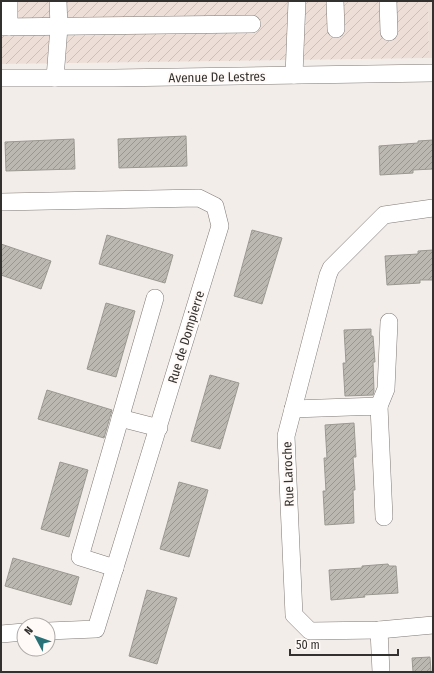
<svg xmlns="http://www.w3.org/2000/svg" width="434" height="673" font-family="'Fira Sans Condensed',sans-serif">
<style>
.built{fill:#eddfd7}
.industrial{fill:url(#industrial-furrows)}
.building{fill:url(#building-hatch);stroke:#9b9892}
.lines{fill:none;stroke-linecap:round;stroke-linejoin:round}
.minor-casing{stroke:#807a77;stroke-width:18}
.minor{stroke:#fff;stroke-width:17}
.labels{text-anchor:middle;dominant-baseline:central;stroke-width:4;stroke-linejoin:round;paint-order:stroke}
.street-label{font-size:13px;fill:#33312f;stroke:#fffaf8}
</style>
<defs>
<pattern id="industrial-furrows" width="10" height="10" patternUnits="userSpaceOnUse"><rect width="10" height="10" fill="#eddfd7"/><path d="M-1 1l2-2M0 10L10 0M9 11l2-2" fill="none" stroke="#ccc0b9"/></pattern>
<pattern id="building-hatch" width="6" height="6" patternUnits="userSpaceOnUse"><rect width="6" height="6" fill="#bbb8b2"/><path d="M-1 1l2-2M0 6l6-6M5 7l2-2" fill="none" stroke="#999691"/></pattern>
</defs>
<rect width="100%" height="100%" fill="#f3ede9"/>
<polygon class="built" points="428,1 433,1 433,58 429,58"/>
<polygon class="industrial" points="1,1 428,1 429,58 1,64"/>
<g class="building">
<polygon points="186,136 187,166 119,168 118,139"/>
<polygon points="74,139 75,169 6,171 5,142"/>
<polygon points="433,140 433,169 413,170 413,173 380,175 379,146 418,143 418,141"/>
<polygon points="252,230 282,238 262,304 234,296"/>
<polygon points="107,235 173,255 165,283 99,264"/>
<polygon points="1,244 51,261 41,289 1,275"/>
<polygon points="433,250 433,280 420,280 420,283 387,285 385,256 418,254 418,251"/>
<polygon points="106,303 135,311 116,377 87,369"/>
<polygon points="371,329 371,336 373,336 375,362 373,362 374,391 373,395 345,396 343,363 346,363 344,330"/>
<polygon points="210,375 239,383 220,449 191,441"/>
<polygon points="47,390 112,410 104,438 38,419"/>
<polygon points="354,423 356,457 353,457 355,490 353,490 354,523 325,525 323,491 326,491 324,458 327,458 325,425"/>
<polygon points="60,462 88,470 69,537 41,529"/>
<polygon points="179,482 208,490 189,557 160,549"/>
<polygon points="13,558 79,577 71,605 5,586"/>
<polygon points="388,564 389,566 396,566 398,593 364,595 365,597 331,600 329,570 362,568 362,566"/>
<polygon points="147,590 177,598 157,664 129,656"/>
<polygon points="430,657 431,672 413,672 412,658"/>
</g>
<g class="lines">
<defs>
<g id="minor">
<polyline points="335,1 336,29"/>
<polyline points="388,1 389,32"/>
<polyline points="1,27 252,24"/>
<polyline points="9,27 9,1"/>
<polyline points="294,75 297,1"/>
<polyline points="1,78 114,78 433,73"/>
<polyline points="55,78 59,27 58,1"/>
<polyline points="1,202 199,198 215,206 220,226 96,629 48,631"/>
<polyline points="433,208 384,215 331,268 328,275 286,436 294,615 310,631 379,630 433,625"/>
<polyline points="379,406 386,389 389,322"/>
<polyline points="293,409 379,406 384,517"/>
<polyline points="120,418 159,428"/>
<polyline points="115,568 80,557 155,298"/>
<polyline points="379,630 381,672"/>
<polyline points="1,634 24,632"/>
</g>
</defs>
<use href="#minor" class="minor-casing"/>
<use href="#minor" class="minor"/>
</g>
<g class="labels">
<g class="street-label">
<text transform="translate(217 77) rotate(-1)">Avenue De Lestres</text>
<text transform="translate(186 337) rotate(-73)">Rue de Dompierre</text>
<text transform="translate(288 474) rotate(-92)">Rue Laroche</text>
</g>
</g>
<rect width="434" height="673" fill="none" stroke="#33312f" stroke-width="4"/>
<g transform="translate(36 637) rotate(311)"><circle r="19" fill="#fffaf8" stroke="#adaaa8"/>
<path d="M0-3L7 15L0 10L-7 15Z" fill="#287277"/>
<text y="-6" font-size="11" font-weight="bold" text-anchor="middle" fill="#33312f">N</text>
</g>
<path d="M290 649v6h108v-6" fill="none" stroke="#33312f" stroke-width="2"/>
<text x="296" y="649" font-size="12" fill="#33312f" stroke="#fffaf8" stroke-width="3" paint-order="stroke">50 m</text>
</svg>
